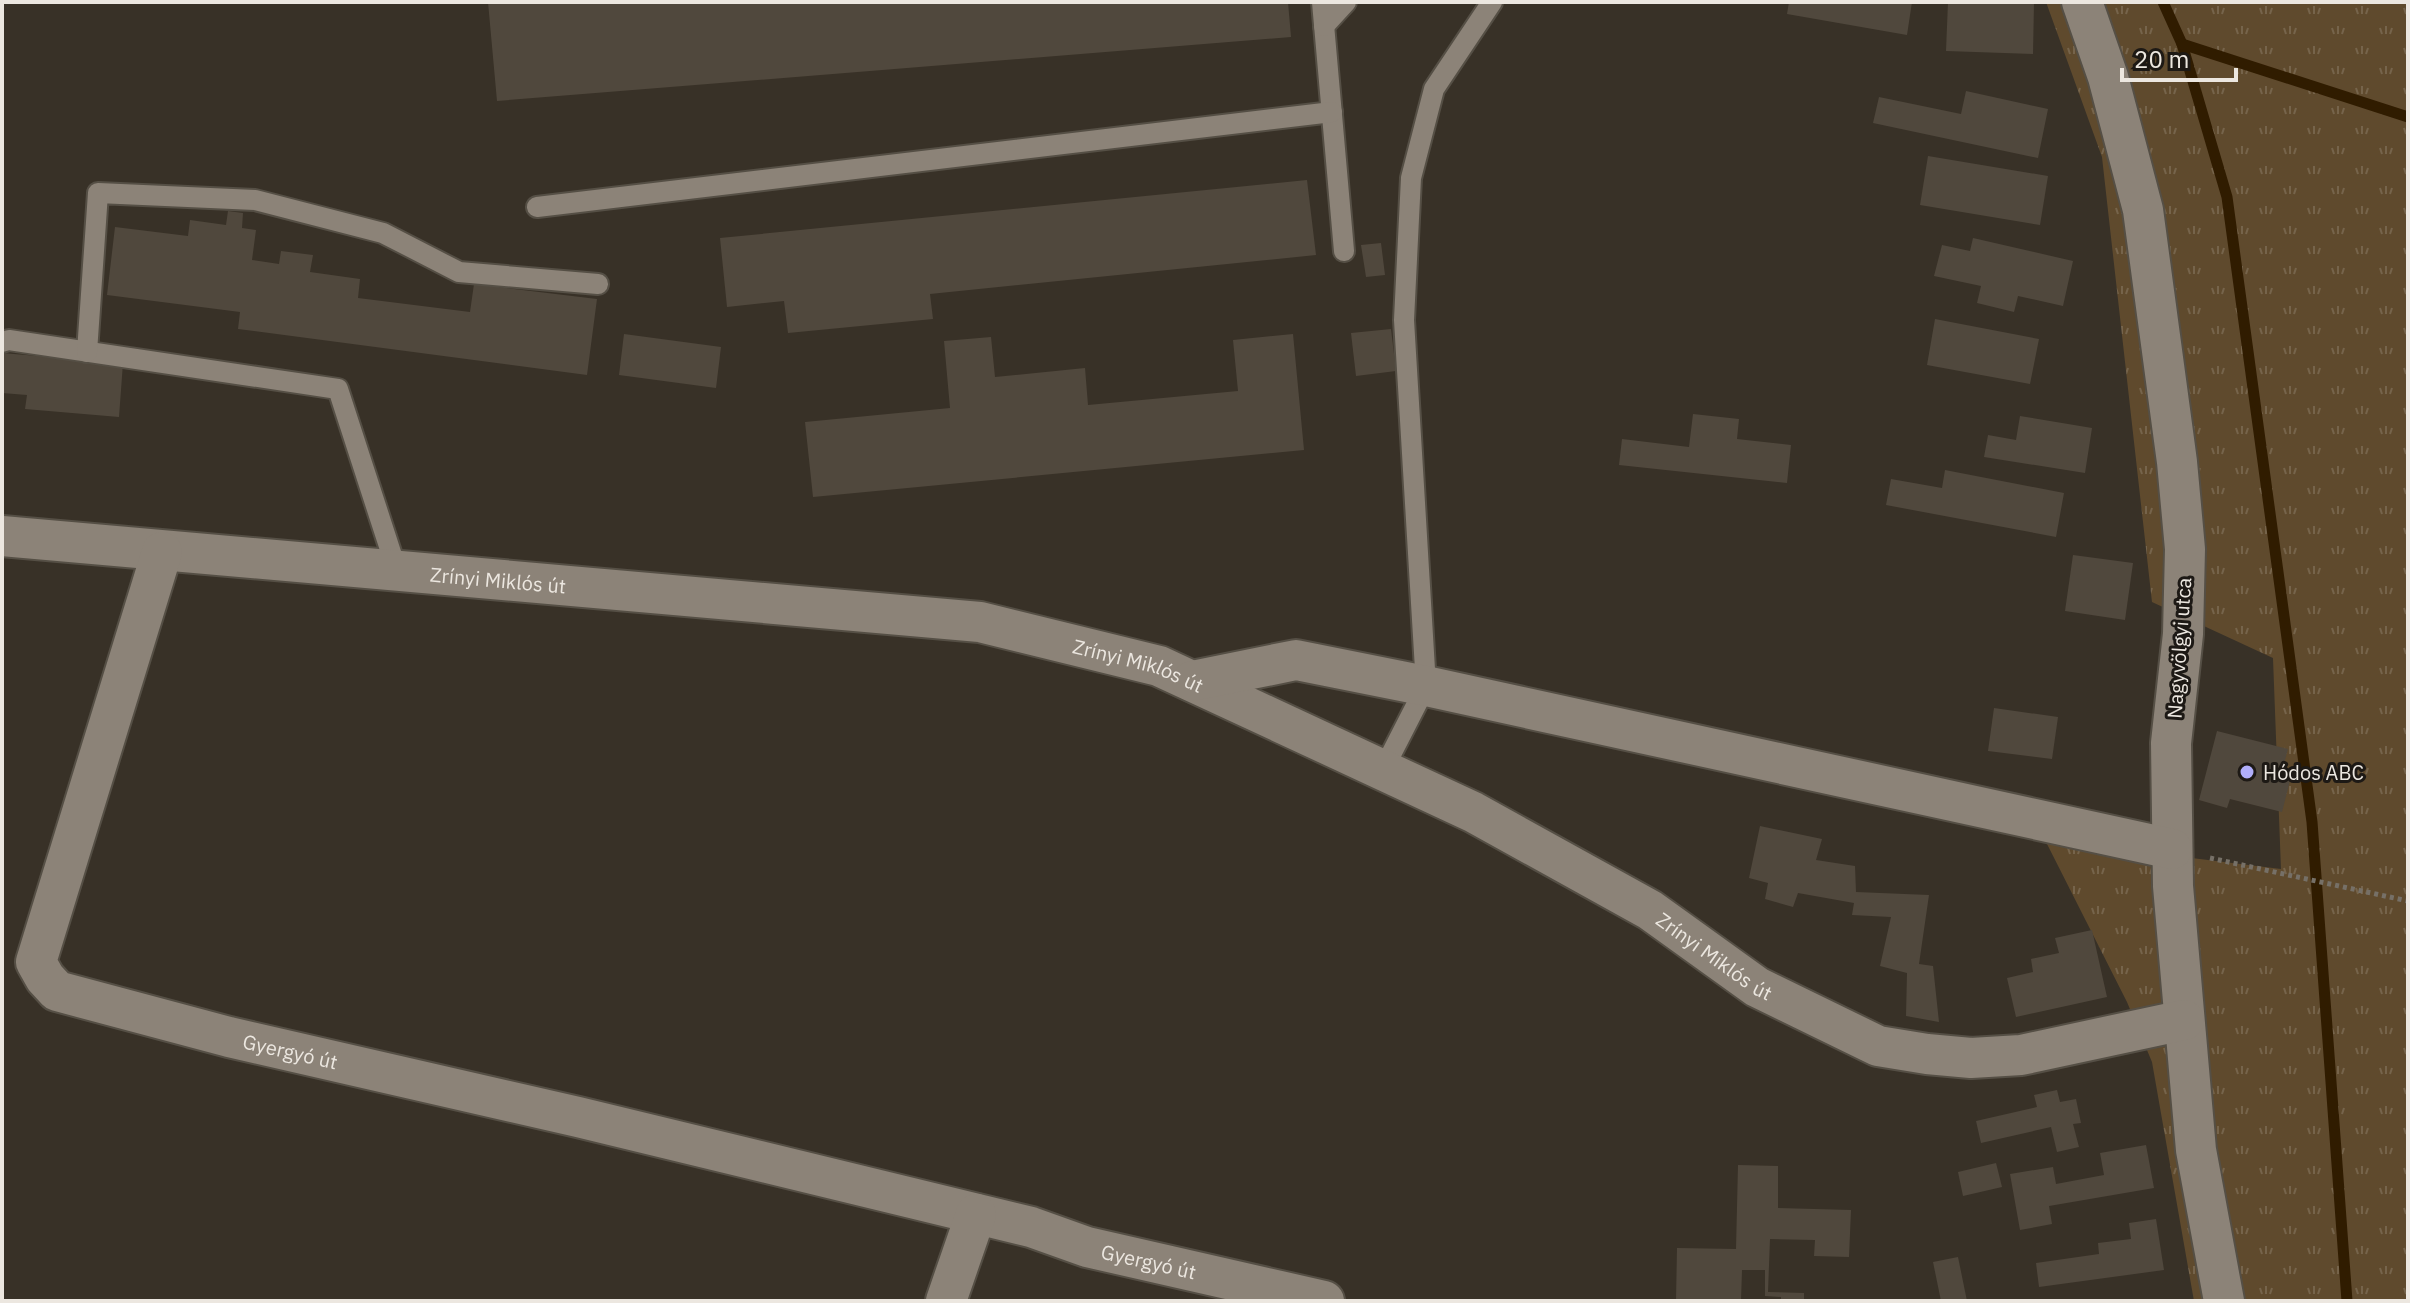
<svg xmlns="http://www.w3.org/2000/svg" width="2410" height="1303" font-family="'IBM Plex Sans',sans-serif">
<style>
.grass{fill:url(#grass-tufts)}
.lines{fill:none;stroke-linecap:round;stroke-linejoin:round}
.stream{stroke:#301c00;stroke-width:11}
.building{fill:#50483d}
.service-casing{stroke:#554f45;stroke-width:24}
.minor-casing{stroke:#554f45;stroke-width:44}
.path{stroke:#767067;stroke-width:5;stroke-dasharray:4 4;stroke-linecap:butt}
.service{stroke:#8c8378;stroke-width:20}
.minor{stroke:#8c8378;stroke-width:40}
.poi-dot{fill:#b0aefa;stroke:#1d1915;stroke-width:3}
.labels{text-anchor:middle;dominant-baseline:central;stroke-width:6;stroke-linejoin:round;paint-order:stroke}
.street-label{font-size:20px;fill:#ece7e0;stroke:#1d1915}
.poi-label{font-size:20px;fill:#ece7e0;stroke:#1d1915;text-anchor:start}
</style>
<defs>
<pattern id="grass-tufts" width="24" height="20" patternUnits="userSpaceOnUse" patternTransform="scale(2)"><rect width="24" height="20" fill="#5f4a2d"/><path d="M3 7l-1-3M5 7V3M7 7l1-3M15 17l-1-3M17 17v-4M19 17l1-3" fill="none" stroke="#76644b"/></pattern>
</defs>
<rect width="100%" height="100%" fill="#383127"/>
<polygon class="grass" points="2046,2 2408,2 2408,1301 2194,1301 2152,1062 2127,1002 2045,840 2281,869 2273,658 2152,602 2102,157"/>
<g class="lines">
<g class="stream">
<polyline points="2163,2 2182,44 2227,197 2312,822 2347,1301"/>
<polyline points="2182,44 2408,117"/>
</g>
</g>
<g class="building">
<polygon points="488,2 1288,2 1291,37 497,101"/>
<polygon points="1789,2 1912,2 1907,35 1787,14"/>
<polygon points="1948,2 2034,2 2033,54 1946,51"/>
<polygon points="1966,91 2048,109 2038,158 1873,123 1879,97 1961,114"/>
<polygon points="1928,156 2048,176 2040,225 1920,205"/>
<polygon points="1307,180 1316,255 930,294 933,319 788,333 784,301 727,307 720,238"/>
<polygon points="228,211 243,213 242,228 256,230 252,260 279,264 281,251 313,255 310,272 360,279 358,298 470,312 474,284 597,299 587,375 238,329 240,312 107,295 115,227 188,236 190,220 226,225"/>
<polygon points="1973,238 2073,261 2063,306 2018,296 2014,312 1977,303 1981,286 1934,276 1942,245 1970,251"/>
<polygon points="1381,243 1385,275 1366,277 1361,245"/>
<polygon points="1935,319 2039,339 2030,384 1927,365"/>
<polygon points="1391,329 1396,371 1356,376 1351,333"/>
<polygon points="624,334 721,347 716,388 619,375"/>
<polygon points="1293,334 1304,450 813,497 805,422 950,408 944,341 991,337 995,377 1085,368 1088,405 1238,391 1233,340"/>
<polygon points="2,353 123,363 119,417 25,409 27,395 2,393"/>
<polygon points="1693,414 1739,419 1737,439 1791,445 1787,483 1619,465 1622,439 1689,447"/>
<polygon points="2020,416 2092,428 2085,473 1984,457 1988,435 2016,440"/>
<polygon points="1945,470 2064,493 2056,537 1886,505 1891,479 1942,488"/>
<polygon points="2073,555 2133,563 2125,620 2065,611"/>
<polygon points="1994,708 2058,717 2052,759 1988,751"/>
<polygon points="2217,731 2288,749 2282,771 2292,773 2282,812 2230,799 2227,808 2199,800"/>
<polygon points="1760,826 1822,839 1816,860 1855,866 1856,892 1929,895 1919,964 1933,966 1939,1022 1906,1016 1907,973 1880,966 1891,917 1852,915 1854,903 1798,893 1793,907 1765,899 1768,883 1749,878"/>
<polygon points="2092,930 2107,997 2016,1017 2007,978 2033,972 2031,959 2059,953 2055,938"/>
<polygon points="2057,1090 2060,1102 2076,1099 2081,1123 2073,1124 2079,1147 2057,1152 2051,1127 1981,1143 1976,1121 2037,1107 2034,1095"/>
<polygon points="2146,1145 2154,1188 2049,1206 2052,1224 2020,1230 2010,1174 2053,1167 2056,1184 2104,1175 2100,1153"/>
<polygon points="1996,1163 2002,1187 1963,1196 1958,1172"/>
<polygon points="1738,1165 1778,1166 1778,1208 1851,1210 1849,1257 1814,1256 1815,1240 1770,1239 1768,1292 1804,1293 1804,1301 1781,1301 1781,1297 1765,1296 1765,1270 1742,1270 1741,1301 1676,1301 1677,1248 1736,1249"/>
<polygon points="2156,1219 2164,1270 2039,1287 2036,1263 2099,1254 2098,1243 2131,1239 2129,1223"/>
<polygon points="1958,1257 1967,1301 1941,1301 1933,1262"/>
</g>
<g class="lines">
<defs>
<g id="service">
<polyline points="1322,2 1344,251"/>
<polyline points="1324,26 1346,2"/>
<polyline points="537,207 1332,112"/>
<polyline points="2,342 9,340 338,389 397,571"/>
<polyline points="87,352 98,193 255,200 383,233 459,272 598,284"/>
<polyline points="1383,770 1426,686 1404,320 1411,178 1434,89 1492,2"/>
</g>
<g id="minor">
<polyline points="2082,2 2108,77 2143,210 2177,462 2185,549 2183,634 2171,743 2173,886 2196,1150 2224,1301"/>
<path id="s1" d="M2 536 980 622 1159 666 1473 812 1650 910 1757 987 1878 1046 1927 1054 1971 1058 2021 1055 2184 1020"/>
<path id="s2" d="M162 552 36 962 45 978 57 991 229 1037 578 1117 1031 1227 1087 1247 1324 1301"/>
<polyline points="1192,681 1296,660 1426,686 2172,849"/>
<polyline points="946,1301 976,1214"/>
</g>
</defs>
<use href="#service" class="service-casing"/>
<use href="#minor" class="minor-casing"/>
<polyline class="path" points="2210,858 2408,901"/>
<use href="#service" class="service"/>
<use href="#minor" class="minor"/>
</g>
<circle class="poi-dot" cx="2247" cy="772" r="8"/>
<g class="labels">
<g class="street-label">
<text stroke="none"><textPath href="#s1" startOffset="498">Zrínyi Miklós út</textPath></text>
<text transform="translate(2179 648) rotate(-86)">Nagyvölgyi utca</text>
<text stroke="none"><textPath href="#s1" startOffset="1146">Zrínyi Miklós út</textPath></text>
<text stroke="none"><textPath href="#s1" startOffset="1794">Zrínyi Miklós út</textPath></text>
<text stroke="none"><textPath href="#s2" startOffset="706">Gyergyó út</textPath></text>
<text stroke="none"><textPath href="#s2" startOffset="1590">Gyergyó út</textPath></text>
</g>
<g class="poi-label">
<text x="2263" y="772">Hódos ABC</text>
</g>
</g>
<rect width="2410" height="1303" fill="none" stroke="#ece7e0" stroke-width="8"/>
<path d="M2122 68v12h114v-12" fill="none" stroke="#ece7e0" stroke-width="4"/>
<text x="2134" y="68" font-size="24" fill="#ece7e0" stroke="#1d1915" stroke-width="6" paint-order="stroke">20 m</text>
</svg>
